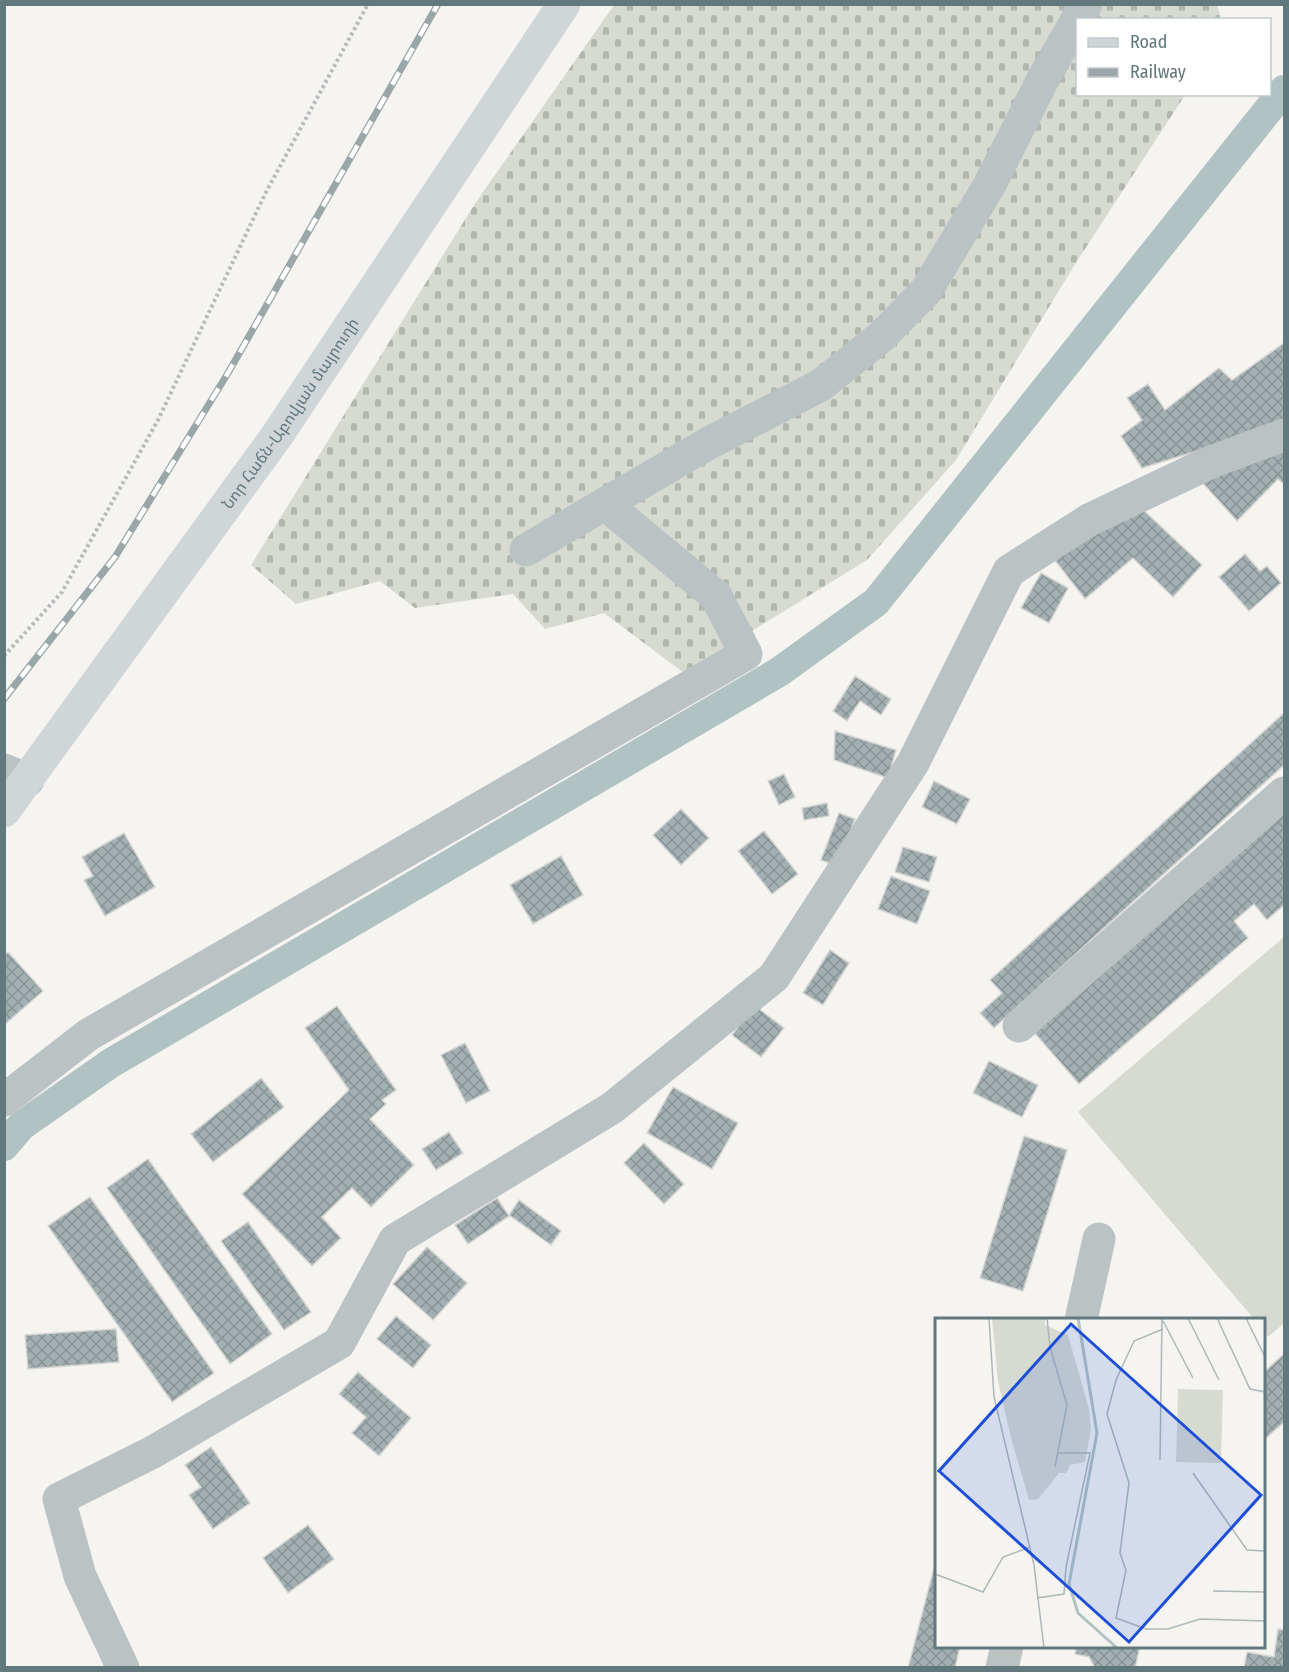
<svg xmlns="http://www.w3.org/2000/svg" width="1289" height="1672" font-family="'Fira Sans Condensed','Noto Sans Armenian',sans-serif">
<style>
.cemetery{fill:url(#cemetery-stones)}
.pitch{fill:#d6dad1}
.lines{fill:none;stroke-linecap:round;stroke-linejoin:round}
.canal{stroke:#b0c3c2;stroke-width:30}
.building{fill:url(#building-cross-hatch);stroke:#d6d6d4;stroke-width:1.5}
.path{stroke:#b6bbbc;stroke-width:4;stroke-dasharray:3 3;stroke-linecap:butt}
.minor{stroke:#bbc2c4;stroke-width:33}
.major{stroke:#d0d6d8;stroke-width:33}
.rail-casing{stroke:#9ba6a8;stroke-width:7}
.rail{stroke:#fff;stroke-width:4.5;stroke-dasharray:14;stroke-linecap:butt}
.labels{text-anchor:middle;dominant-baseline:central;stroke-width:6;stroke-linejoin:round;paint-order:stroke}
.street-label{font-size:16px;fill:#61787c;stroke:#fff}
.inset-river{fill:none;stroke:#b0c3c2;stroke-width:3}
.inset-road{fill:none;stroke:#adb7b8;stroke-width:1.5}
.view{fill:#1d4ed8;fill-opacity:0.15;stroke:#1d4ed8;stroke-width:3}
.inset-edge{fill:none;stroke:#61787c;stroke-width:3}
</style>
<defs>
<pattern id="cemetery-stones" width="16" height="16" patternUnits="userSpaceOnUse" patternTransform="scale(1.5)"><rect width="16" height="16" fill="#d6dad1"/><path d="M2 7V4a2 2 0 0 1 4 0v3zM10 15v-3a2 2 0 0 1 4 0v3z" fill="#b1b6af"/></pattern>
<pattern id="building-cross-hatch" width="8" height="8" patternUnits="userSpaceOnUse" patternTransform="scale(1.5)"><rect width="8" height="8" fill="#a3afb1"/><path d="M0 0l8 8M0 8l8-8" fill="none" stroke="#889395"/></pattern>
</defs>
<rect width="100%" height="100%" fill="#f5f4f1"/>
<polygon class="cemetery" points="614,5 1217,5 1221,19 1078,20 1078,94 1185,95 1077,261 956,460 867,560 684,673 604,613 545,629 513,594 415,608 380,581 296,604 251,565 474,205"/>
<polygon class="pitch" points="1284,937 1284,1323 1268,1337 1264,1331 1264,1320 1254,1319 1078,1112"/>
<g class="lines">
<polyline class="canal" points="4,1146 21,1126 111,1063 779,672 876,602 1284,90"/>
</g>
<g class="building">
<polygon points="1284,343 1284,424 1142,468 1121,436 1142,420 1127,398 1148,384 1165,410 1219,368 1232,380"/>
<polygon points="1278,447 1284,454 1284,484 1278,479 1237,521 1201,481"/>
<polygon points="1138,505 1202,565 1173,597 1133,558 1085,599 1050,554"/>
<polygon points="1245,554 1260,571 1267,566 1281,583 1249,611 1219,577"/>
<polygon points="1041,573 1068,588 1049,623 1021,608"/>
<polygon points="855,676 891,699 881,715 860,701 847,721 833,711"/>
<polygon points="1284,713 1284,765 994,1028 980,1013 1002,993 990,980"/>
<polygon points="835,731 896,750 888,778 834,760"/>
<polygon points="784,774 795,797 779,805 768,781"/>
<polygon points="934,781 970,799 957,824 922,807"/>
<polygon points="827,803 829,816 804,820 802,808"/>
<polygon points="681,809 709,838 681,865 653,835"/>
<polygon points="839,813 855,819 837,866 821,860"/>
<polygon points="1284,813 1284,905 1267,920 1254,904 1234,921 1248,938 1079,1084 1033,1031"/>
<polygon points="764,831 798,874 772,894 738,851"/>
<polygon points="124,833 155,887 105,916 84,880 93,876 82,857"/>
<polygon points="903,847 937,857 929,882 895,872"/>
<polygon points="561,856 583,895 533,924 510,885"/>
<polygon points="891,876 930,891 917,924 878,909"/>
<polygon points="830,950 849,963 823,1005 803,993"/>
<polygon points="8,952 43,991 4,1025 4,956"/>
<polygon points="754,1005 784,1028 761,1057 732,1035"/>
<polygon points="337,1006 396,1090 382,1100 386,1104 370,1119 414,1165 371,1207 352,1188 322,1217 341,1238 312,1266 242,1194 349,1090 305,1028"/>
<polygon points="465,1043 490,1091 466,1103 441,1055"/>
<polygon points="989,1061 1038,1085 1022,1117 973,1093"/>
<polygon points="261,1078 284,1107 213,1162 191,1134"/>
<polygon points="673,1087 738,1123 712,1169 647,1133"/>
<polygon points="449,1132 463,1153 436,1170 422,1149"/>
<polygon points="1024,1136 1067,1150 1023,1291 980,1278"/>
<polygon points="644,1143 684,1184 664,1204 624,1163"/>
<polygon points="148,1159 272,1334 230,1364 107,1188"/>
<polygon points="90,1197 214,1373 172,1402 48,1226"/>
<polygon points="497,1198 509,1216 468,1244 455,1225"/>
<polygon points="519,1200 561,1231 551,1245 509,1215"/>
<polygon points="248,1222 311,1312 284,1330 221,1241"/>
<polygon points="427,1247 467,1283 433,1320 393,1284"/>
<polygon points="396,1316 431,1345 413,1368 377,1339"/>
<polygon points="116,1329 119,1362 28,1369 25,1335"/>
<polygon points="1284,1354 1284,1422 1264,1440 1264,1372"/>
<polygon points="358,1372 411,1418 379,1456 352,1433 366,1417 339,1394"/>
<polygon points="211,1447 250,1503 213,1529 189,1495 201,1487 185,1465"/>
<polygon points="308,1525 334,1559 288,1593 263,1558"/>
<polygon points="936,1560 936,1646 960,1646 955,1668 908,1668"/>
<polygon points="1278,1629 1284,1630 1284,1668 1244,1668 1247,1652 1274,1657"/>
<polygon points="1077,1646 1140,1646 1135,1668 1095,1668 1089,1657 1075,1654"/>
</g>
<g class="lines">
<polyline class="path" points="4,656 62,592 158,420 265,194 368,4"/>
<g class="minor">
<polyline points="526,550 709,443 821,385 882,336 926,291 989,186 1042,81 1086,4"/>
<polyline points="4,770 28,780"/>
<polyline points="1019,1026 1284,793"/>
<polyline points="4,1100 88,1035 746,654 716,596 605,504"/>
<polyline points="1081,1320 1099,1239"/>
<polyline points="123,1668 80,1576 59,1499 153,1452 339,1343 395,1240 612,1108 774,977 913,763 1009,571 1089,520 1211,462 1284,435"/>
<polyline points="1002,1668 1007,1646"/>
</g>
<path class="major" id="s1" d="M4 811 278 434 564 4"/>
<defs>
<polyline id="rail" points="4,699 115,557 228,373 438,4"/>
</defs>
<use href="#rail" class="rail-casing"/>
<use href="#rail" class="rail"/>
</g>
<g class="labels">
<g class="street-label">
<text stroke="none"><textPath href="#s1" startOffset="490">Նոր Հաճն-Աբովյան մայրուղի</textPath></text>
</g>
</g>
<g transform="translate(935 1318)">
<rect width="330" height="330" fill="#f5f4f1"/>
<path d="M57 0H110V7L133 17 154 91 156 111 150 144 135 147 131 155H124L103 181 94 182 76 120 63 63Z" fill="#d6dad1"/>
<path d="M243 71 288 72 286 145 241 144Z" fill="#d6dad1"/>
<path class="inset-river" d="M143 0 162 115 134 266 143 295 182 330"/>
<path class="inset-road" d="M54 0 59 79 99 247 109 330M112 0 115 29 132 87 120 149M253 0 284 62M282 0 315 71 330 74M311 0 330 39M228 3 258 60M228 11 199 23 181 62 172 96 194 165 185 235 191 252 181 300 211 311H233L265 301 330 303M225 142 227 0M258 155 312 232 330 233M0 256 48 274 68 239 95 229M278 273 330 274M102 280 129 276 131 249 155 135H123"/>
<path class="view" d="M136 6 326 177 194 324 4 153Z"/>
<rect width="330" height="330" class="inset-edge"/>
</g>
<rect width="1289" height="1672" fill="none" stroke="#61787c" stroke-width="12"/>
<rect x="1076" y="18" width="195" height="78" fill="#ffffff" stroke="#c0c9cb" stroke-width="1.5"/>
<rect x="1088" y="38" width="30" height="9" fill="#d0d6d8" stroke="#c0c9cb" stroke-width="1.5"/>
<text x="1130" y="48" font-size="18" fill="#61787c">Road</text>
<rect x="1088" y="68" width="30" height="9" fill="#9ba6a8" stroke="#c0c9cb" stroke-width="1.5"/>
<text x="1130" y="78" font-size="18" fill="#61787c">Railway</text>
</svg>
